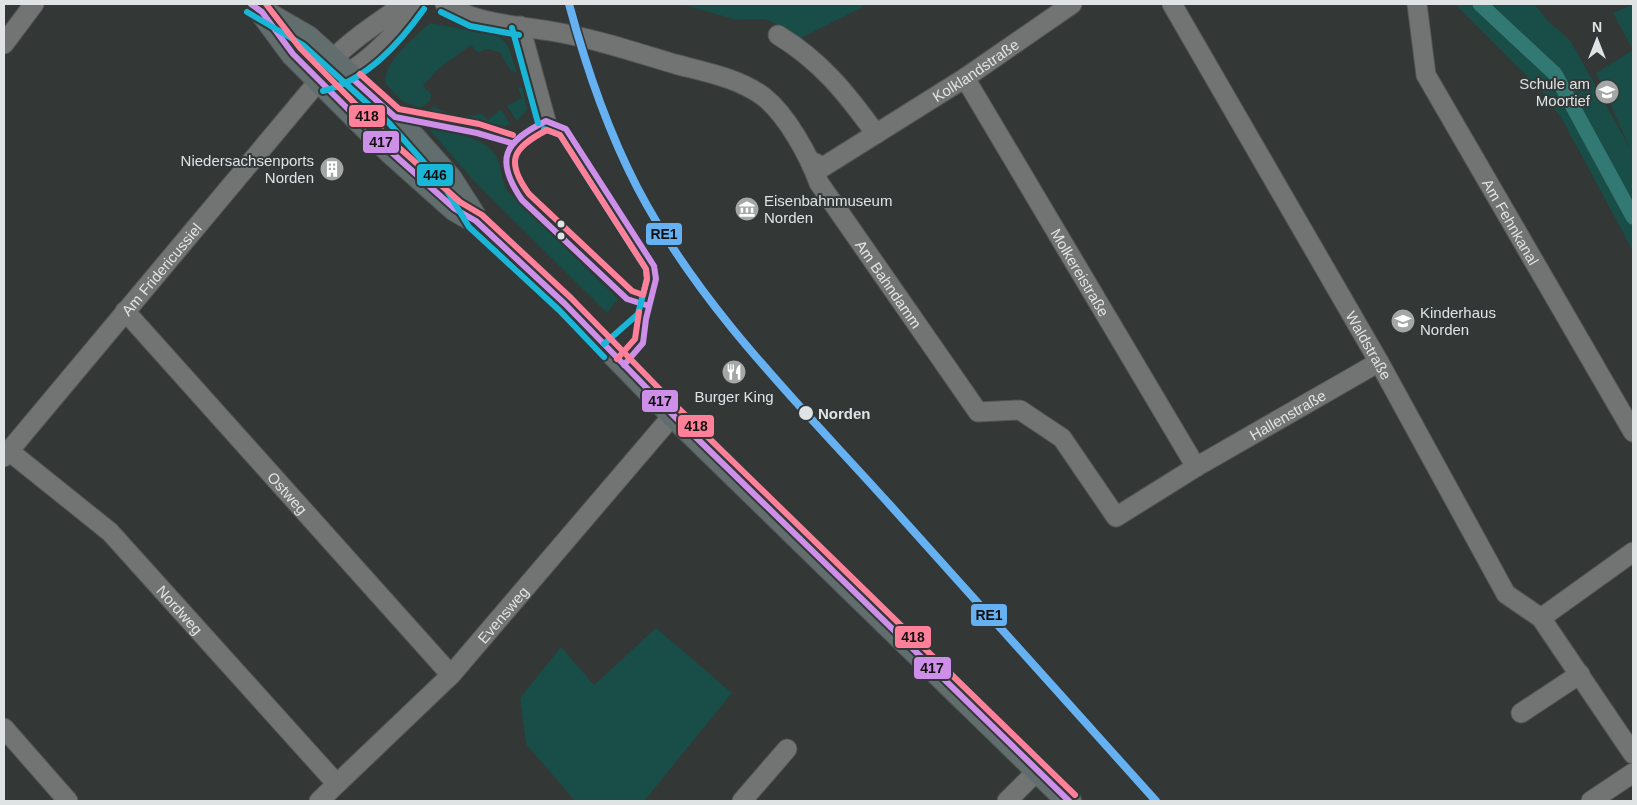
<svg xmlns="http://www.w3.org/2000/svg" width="1637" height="805" font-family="Helvetica,sans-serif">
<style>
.green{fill:#184d48}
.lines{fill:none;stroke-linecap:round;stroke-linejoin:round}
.canal{stroke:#327973;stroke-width:15}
.minor-casing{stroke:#525656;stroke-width:21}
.major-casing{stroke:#525656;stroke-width:26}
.minor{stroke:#717473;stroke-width:19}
.major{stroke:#626e6d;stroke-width:24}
.bus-1-casing{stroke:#323837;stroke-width:10}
.bus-2-casing{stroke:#323837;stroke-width:10}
.bus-3-casing{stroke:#323837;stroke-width:10}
.bus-1{stroke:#ce8fe9;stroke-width:6}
.bus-2{stroke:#1ab6d8;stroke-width:6}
.bus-3{stroke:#ff8098;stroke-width:6}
.rail-1-casing{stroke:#323837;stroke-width:11}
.rail-1{stroke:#66b1f2;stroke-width:8}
.bus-dot{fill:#dfe3e3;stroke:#323837;stroke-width:2}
.labels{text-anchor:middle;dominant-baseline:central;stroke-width:4;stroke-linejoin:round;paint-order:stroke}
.street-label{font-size:15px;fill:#dfe3e3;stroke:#323837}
.poi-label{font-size:15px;fill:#dfe3e3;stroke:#323837;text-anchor:end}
.stop-label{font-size:15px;font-weight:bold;fill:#dfe3e3;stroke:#323837;text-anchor:start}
.line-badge{stroke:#323837;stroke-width:2}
.pale-badge-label{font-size:14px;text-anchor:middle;font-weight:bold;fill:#111}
</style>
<rect width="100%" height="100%" fill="#333736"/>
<g class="green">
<polygon points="681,4 862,4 863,7 797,40 781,26 765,19 737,20"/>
<polygon points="1455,4 1534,4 1549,22 1570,40 1631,150 1596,73 1633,50 1613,13 1633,4 1633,251 1562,119 1543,93"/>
<path d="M430 23 499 36 508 46 517 73 510 70 500 52 485 49 478 53 471 45 437 70 423 86 431 94 430 101 420 108 402 101 386 84C381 63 416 36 430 23Z"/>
<polygon points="522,87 527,110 517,121 507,106 522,98 518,88"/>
<path d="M434 106C443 114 470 119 481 113L488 120 501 109 510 124 505 126 427 111Z"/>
<path d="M429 129C452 134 490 135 499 163 502 173 502 182 508 192L618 299 607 313 472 179Z"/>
<polygon points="656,628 732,693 644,801 575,801 526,744 520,698 561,647 594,685"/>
</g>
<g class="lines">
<polyline class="canal" points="1480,4 1555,74 1633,217"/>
<defs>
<g id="minor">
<path id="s1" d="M445 4C476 24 515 25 550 31 593 38 634 52 675 64 705 72 739 78 764 97 787 115 809 156 819 183L978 412 1020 410 1062 438 1116 517 1196 467 1379 362"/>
<path id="s2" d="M1172 4 1379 362 1506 594 1541 618 1633 754"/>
<path id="s3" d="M1417 4 1426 75 1633 432"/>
<polyline points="520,26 546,121"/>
<path d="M778 35C821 61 847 94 876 134"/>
<polyline points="4,44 34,4"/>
<path d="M324 71C335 50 384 18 405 4"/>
<path id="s4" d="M965 78 1196 467"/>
<path d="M321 82C356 79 398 32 417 4"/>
<path id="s5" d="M811 161 823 167 965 78 1072 4"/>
<path id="s6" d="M125 311 451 675"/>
<path id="s7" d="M9 451 110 532 336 783"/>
<path id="s8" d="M4 457 311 90 321 82"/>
<polyline points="1541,618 1633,552"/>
<polyline points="1521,713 1580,674"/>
<polyline points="4,728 68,801"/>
<path id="s9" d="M319 801 451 675 673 415"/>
<polyline points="742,801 787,749"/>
<polyline points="1007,801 1038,770"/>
<polyline points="1591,801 1633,773"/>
</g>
<g id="major">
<polyline points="262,12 293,54 390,151 455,209 476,221 565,304 673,415 1069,801"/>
<polyline points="270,16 308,38 395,117 450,179 473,215"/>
</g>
</defs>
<use href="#minor" class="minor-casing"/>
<use href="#major" class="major-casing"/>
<use href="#minor" class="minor"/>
<use href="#major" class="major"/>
<defs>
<g id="bus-1">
<polyline points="251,4 262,12 293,54 390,151 455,209 476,221 565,304 673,415 1069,801"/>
<polyline points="354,80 395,117 477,133 511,143"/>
<path d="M624 365 643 343 646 319 656 279 654 266 566 129 546 121C504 142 494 159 522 200L627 299 649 306"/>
</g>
<g id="bus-2">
<polyline points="247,12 303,45 389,123 443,184 469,227 559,310 604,357"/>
<polyline points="441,12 470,26 519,35"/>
<polyline points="512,28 538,123"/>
<path d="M323 91C367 80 399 44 424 9"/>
<polyline points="544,129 560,135 646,269 647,279 638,314 604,344"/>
</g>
<g id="bus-3">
<polyline points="266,4 300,48 396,145 460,202 482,215 571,298 679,409 1075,795"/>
<polyline points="360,74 399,109 479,124 513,135"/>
<path d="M547 130 560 135 646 269 647 279 643 295 632 291 529 194C505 161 512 148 547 130Z"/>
<polyline points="617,359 635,339 639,312"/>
</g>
</defs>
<use href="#bus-1" class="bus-1-casing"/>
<use href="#bus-2" class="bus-2-casing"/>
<use href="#bus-3" class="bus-3-casing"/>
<use href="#bus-1" class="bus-1"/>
<use href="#bus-2" class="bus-2"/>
<use href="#bus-3" class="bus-3"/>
<defs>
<path id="rail-1" d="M569 4C586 67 607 129 637 187 700 308 800 405 890 505 979 604 1067 702 1156 801"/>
</defs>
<use href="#rail-1" class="rail-1-casing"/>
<use href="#rail-1" class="rail-1"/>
</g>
<defs>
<symbol id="school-disc" viewBox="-11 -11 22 22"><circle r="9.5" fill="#a3a7a6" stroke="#323837"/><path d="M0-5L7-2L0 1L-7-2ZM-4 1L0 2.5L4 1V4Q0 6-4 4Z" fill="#fff"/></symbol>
<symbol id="building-disc" viewBox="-11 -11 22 22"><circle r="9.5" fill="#a3a7a6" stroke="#323837"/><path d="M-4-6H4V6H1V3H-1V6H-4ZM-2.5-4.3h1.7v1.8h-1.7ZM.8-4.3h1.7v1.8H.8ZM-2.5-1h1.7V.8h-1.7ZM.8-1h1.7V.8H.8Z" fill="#fff"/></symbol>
<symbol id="museum-disc" viewBox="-11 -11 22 22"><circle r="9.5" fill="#a3a7a6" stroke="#323837"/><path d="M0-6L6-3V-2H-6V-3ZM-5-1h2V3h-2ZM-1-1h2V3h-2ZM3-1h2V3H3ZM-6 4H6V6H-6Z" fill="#fff"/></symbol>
<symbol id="restaurant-disc" viewBox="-11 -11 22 22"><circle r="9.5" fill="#a3a7a6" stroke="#323837"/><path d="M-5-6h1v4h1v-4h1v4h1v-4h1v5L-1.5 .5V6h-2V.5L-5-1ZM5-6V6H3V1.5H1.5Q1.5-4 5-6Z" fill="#fff"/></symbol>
</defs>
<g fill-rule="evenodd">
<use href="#school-disc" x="1593" y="78" width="28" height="28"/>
<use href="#building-disc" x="318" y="155" width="28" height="28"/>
<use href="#museum-disc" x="733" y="195" width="28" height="28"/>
<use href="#school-disc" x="1389" y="307" width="28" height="28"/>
<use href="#restaurant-disc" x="720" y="358" width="28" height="28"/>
</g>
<g class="bus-dot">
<circle cx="561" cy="224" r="4.5"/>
<circle cx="561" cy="236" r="4.5"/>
<circle cx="806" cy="413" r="8"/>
</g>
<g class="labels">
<g class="street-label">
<text stroke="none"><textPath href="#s5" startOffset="194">Kolklandstraße</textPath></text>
<text stroke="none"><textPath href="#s3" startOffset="241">Am Fehnkanal</textPath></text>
<text stroke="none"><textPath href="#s8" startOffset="245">Am Fridericussiel</textPath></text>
<text stroke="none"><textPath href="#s4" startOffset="226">Molkereistraße</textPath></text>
<text stroke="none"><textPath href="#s1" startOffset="560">Am Bahndamm</textPath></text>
<text stroke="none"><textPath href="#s2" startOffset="394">Waldstraße</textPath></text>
<text stroke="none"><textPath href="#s1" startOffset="1104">Hallenstraße</textPath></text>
<text stroke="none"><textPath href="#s6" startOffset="244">Ostweg</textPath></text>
<text stroke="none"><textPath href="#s7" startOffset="234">Nordweg</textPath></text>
<text stroke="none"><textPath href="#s9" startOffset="262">Evensweg</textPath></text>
</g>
<g class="poi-label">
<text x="1590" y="83">Schule am<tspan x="1590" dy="17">Moortief</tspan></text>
<text x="314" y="160">Niedersachsenports<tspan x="314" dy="17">Norden</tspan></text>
<text x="764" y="200" text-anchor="start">Eisenbahnmuseum<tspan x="764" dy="17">Norden</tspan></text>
<text x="1420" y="312" text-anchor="start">Kinderhaus<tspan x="1420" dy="17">Norden</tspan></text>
<text x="734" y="396" text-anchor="middle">Burger King</text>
</g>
<g class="stop-label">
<text x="818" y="413">Norden</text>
</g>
</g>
<g class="line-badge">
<rect x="348" y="104" width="38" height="24" rx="5" fill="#ff8098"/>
<rect x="362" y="130" width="38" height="24" rx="5" fill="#ce8fe9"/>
<rect x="416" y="163" width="38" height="24" rx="5" fill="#1ab6d8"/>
<rect x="645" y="222" width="38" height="24" rx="5" fill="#66b1f2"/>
<rect x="641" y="389" width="38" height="24" rx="5" fill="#ce8fe9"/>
<rect x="677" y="414" width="38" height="24" rx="5" fill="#ff8098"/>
<rect x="970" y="603" width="38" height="24" rx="5" fill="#66b1f2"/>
<rect x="894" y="625" width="38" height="24" rx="5" fill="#ff8098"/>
<rect x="913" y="656" width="39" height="24" rx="5" fill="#ce8fe9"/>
</g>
<g class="pale-badge-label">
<text x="367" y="121">418</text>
<text x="381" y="147">417</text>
<text x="435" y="180">446</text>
<text x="664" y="239">RE1</text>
<text x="660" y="406">417</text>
<text x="696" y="431">418</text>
<text x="989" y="620">RE1</text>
<text x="913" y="642">418</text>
<text x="932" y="673">417</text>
</g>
<rect width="1637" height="805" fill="none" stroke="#dfe3e3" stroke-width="10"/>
<g transform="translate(1597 40)" stroke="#323837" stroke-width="4" paint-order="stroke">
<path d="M0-4L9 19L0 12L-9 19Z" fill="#dfe3e3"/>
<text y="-8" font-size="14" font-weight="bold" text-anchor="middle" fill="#dfe3e3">N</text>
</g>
</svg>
